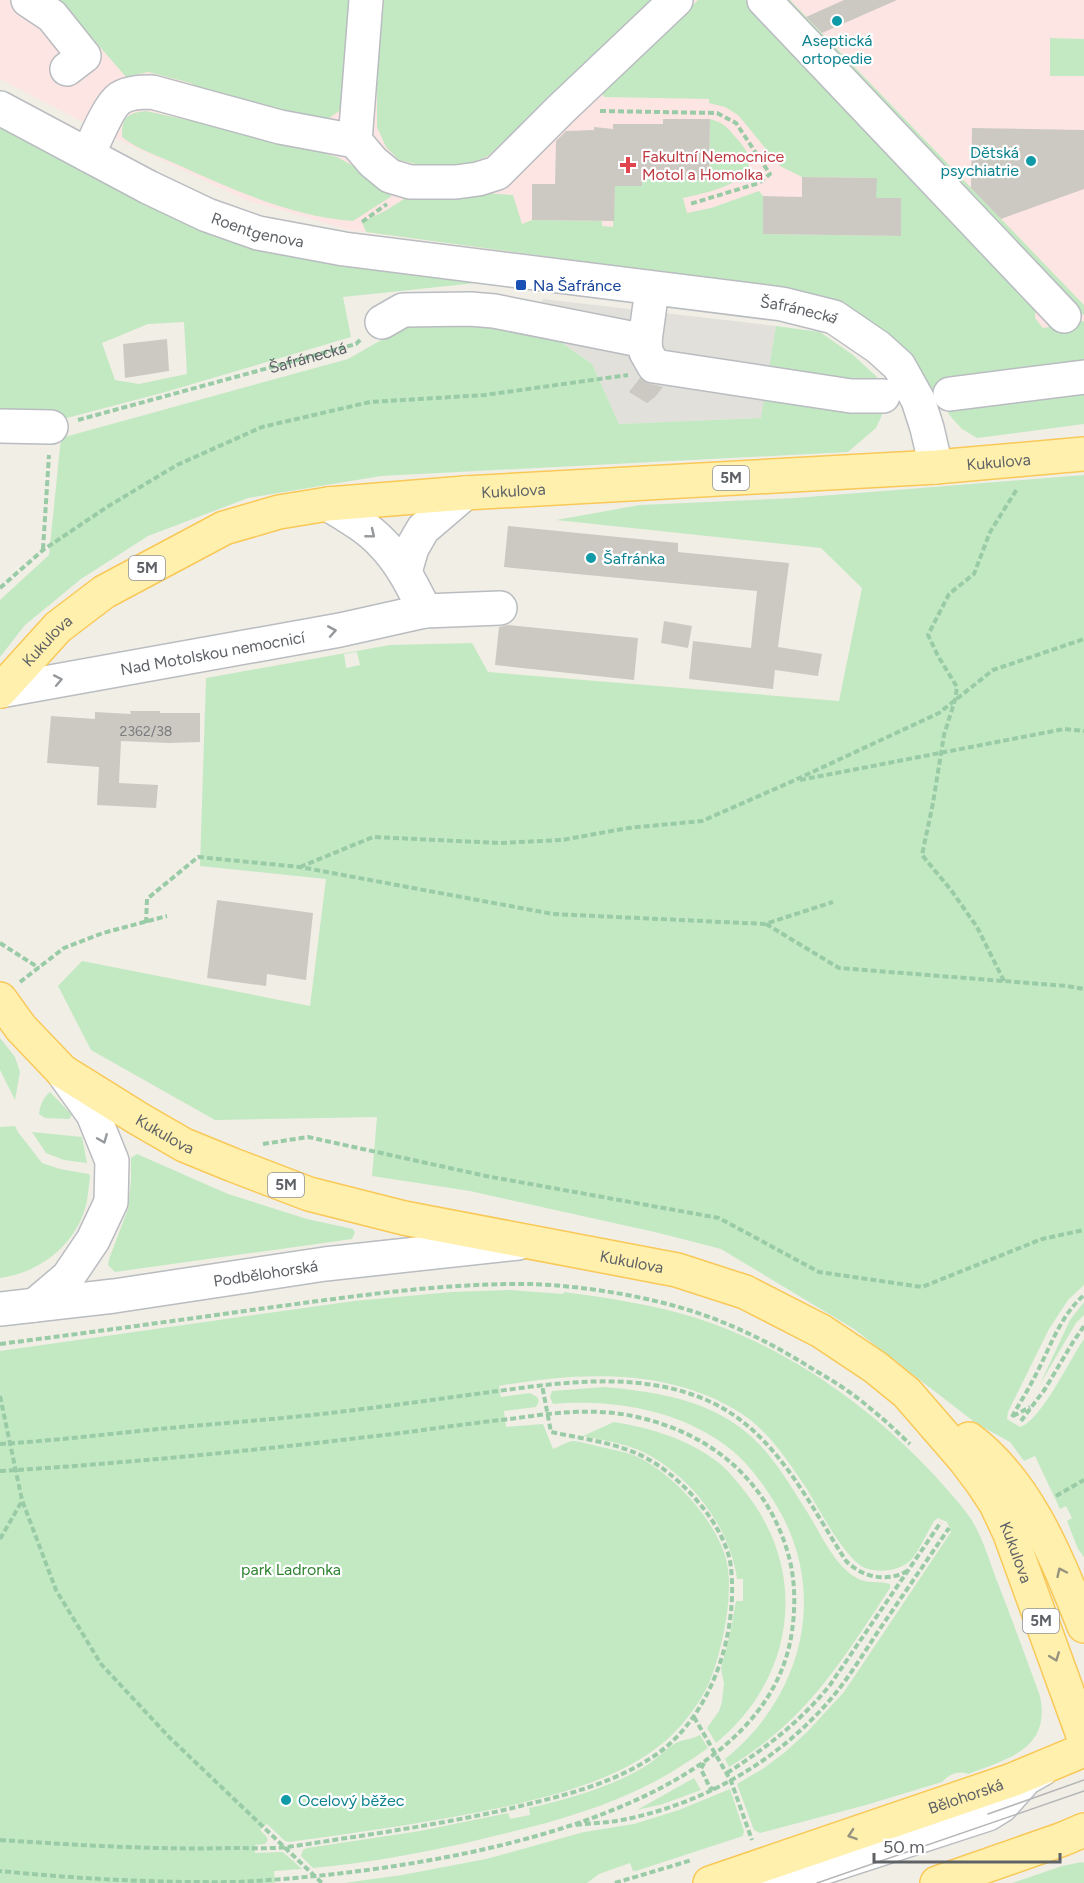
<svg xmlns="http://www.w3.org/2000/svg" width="1084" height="1883" font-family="Figtree,sans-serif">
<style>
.industrial{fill:#e2e0db}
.medical{fill:#fde5e3}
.green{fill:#c3e9c2;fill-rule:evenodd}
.building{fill:#ccc9c3}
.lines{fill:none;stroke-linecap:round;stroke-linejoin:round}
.minor-casing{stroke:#b9bcc0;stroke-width:36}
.major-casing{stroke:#f9c857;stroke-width:36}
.path{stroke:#9acba7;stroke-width:4;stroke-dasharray:6 3;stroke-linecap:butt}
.minor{stroke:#fff;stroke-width:33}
.major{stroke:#fff0ad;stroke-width:33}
.tram{stroke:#b5b6b7;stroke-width:1.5}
.oneway{stroke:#96999c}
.oneway2{stroke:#969480}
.culture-dot{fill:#0f9aa8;stroke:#fff;stroke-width:2}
.health-dot{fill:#e0444e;stroke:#fff;stroke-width:2}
.transit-dot{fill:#1a4fb4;stroke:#fff;stroke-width:2}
.labels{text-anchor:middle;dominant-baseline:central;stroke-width:4.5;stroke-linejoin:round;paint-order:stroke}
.number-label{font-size:14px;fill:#7a7c7e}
.shield{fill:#fff;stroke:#8e9195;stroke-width:1.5}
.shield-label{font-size:15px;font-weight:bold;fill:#5e6267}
.culture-label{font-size:16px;fill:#0d838f;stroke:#fff;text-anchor:start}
.health-label{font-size:16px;fill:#be3a42;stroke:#fff;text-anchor:start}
.street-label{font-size:16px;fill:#5e6267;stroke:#fff}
.transit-label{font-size:16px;fill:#164399;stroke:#fff;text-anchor:start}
.park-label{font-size:16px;fill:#308431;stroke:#fff}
</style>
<rect width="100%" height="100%" fill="#f1eee6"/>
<polygon class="industrial" points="543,299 776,326 762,418 619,424 592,364 531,321"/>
<polygon class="medical" points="0,0 1084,0 1084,362 925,378 912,359 802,291 349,230 246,200 100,131 0,79"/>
<g class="green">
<polygon points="51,0 356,0 342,109 328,119 315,121 207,91 190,83 148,72 126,77 68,10"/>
<polygon points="384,0 654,0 488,156 466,165 424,166 399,160 386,147 377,127 377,78"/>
<path d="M698 0H751L1036 304 1035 318 1043 328 1084 321V424L977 438 962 429 951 417 912 359 834 301 794 290 366 232 362 222 385 211 412 194 483 193 513 195 522 224 532 220 602 221V226L613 227 615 186H641L642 179H709L710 119C727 124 728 129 739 141 774 180 709 192 683 198L687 213 711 208 759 191 763 196V234L901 236V199L876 198V178L802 177 780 166 738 115 725 107 709 103V99L604 97 602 93Z"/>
<polygon points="777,0 790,0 1084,305 1084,315 1072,311"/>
<polygon points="1050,38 1084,39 1084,76 1050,76"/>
<path d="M146 111 183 119 206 121 337 157 357 168 380 189 392 196 353 221C292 217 231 189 176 164 158 156 137 149 122 137 122 117 127 113 146 111Z"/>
<path d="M0 124 154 206 528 284 476 283 343 297 351 337 162 393 63 419H0ZM184 322 187 374 139 384 115 380 102 343 148 324Z"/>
<polygon points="416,320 531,321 592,364 619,424 761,418 776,326 820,332 853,355 877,377 882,415 876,428 848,452 381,476 248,498 148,536 81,579 25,625 0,657 0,600 49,555 61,438 348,359"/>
<path d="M1084 475V1285L1068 1300 1049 1329 1008 1412 1007 1419 1020 1427C1041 1421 1070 1359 1084 1339V1557L1078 1549 1067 1521 1072 1518 1066 1506 1060 1509 1035 1456 1024 1461 1010 1442 977 1424 854 1329 721 1249 659 1233 470 1191 372 1176 377 1117 215 1120 91 1050 58 986 82 961 310 1006 326 879 200 866 206 678 390 645 472 643 488 672 839 701 862 588 821 548 556 520 640 505 795 498ZM357 652 360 665 346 668 344 654Z"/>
<polygon points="0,1038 15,1057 20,1072 15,1100 0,1070"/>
<path d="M50 1092 72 1115 69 1119 45 1118 39 1114C40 1105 43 1098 50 1092Z"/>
<path d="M15 1126 18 1132 42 1163 60 1169 89 1174 90 1177C89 1185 88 1193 87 1201 78 1243 42 1272 0 1278V1127Z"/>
<polygon points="32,1132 82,1137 87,1163 64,1160 46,1153"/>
<polygon points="137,1154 228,1194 307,1219 353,1229 355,1232 352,1239 115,1272 108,1265 109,1259 128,1209 131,1180 131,1158"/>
<path d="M509 1290 563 1294 564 1292C607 1298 651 1304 693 1317 784 1345 872 1407 936 1477 948 1491 961 1504 971 1519 983 1538 989 1560 997 1581 1012 1619 1026 1658 1040 1696 1051 1749 1008 1759 968 1774 957 1770 949 1775 942 1782L866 1805 760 1833 754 1830 737 1784 764 1768 784 1753 807 1732 844 1692 951 1532 947 1522 938 1518 934 1521C927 1533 920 1549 911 1560 900 1571 877 1574 863 1567 843 1556 818 1507 805 1486 786 1459 768 1430 739 1412 668 1367 578 1372 499 1386L501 1397 530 1393 537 1397 539 1401 536 1407 504 1411 506 1427 543 1424 553 1449C559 1447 567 1441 574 1441 582 1442 592 1445 601 1447 614 1450 628 1452 640 1458 675 1476 716 1521 726 1559 735 1592 722 1652 709 1683 697 1709 675 1736 651 1752 608 1782 555 1795 504 1807 433 1822 361 1832 289 1842L285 1841 267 1824 260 1830 266 1836 268 1840 265 1844 255 1845V1853L283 1852 302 1869 274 1871 275 1883H0V1351L354 1301 451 1292Z"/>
<polygon points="1084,1302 1084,1315 1076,1323 1040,1384 1070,1320"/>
<path d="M604 1387C660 1392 718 1401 759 1444 779 1465 794 1491 809 1515 822 1536 834 1564 855 1577 868 1585 878 1580 890 1584V1588C842 1661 806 1721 729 1767L725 1759C805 1695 830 1588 773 1500 761 1481 747 1462 729 1448 680 1410 614 1399 553 1404L550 1397 552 1391Z"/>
<path d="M614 1422C651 1428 688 1439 719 1463 730 1472 740 1485 749 1497 809 1577 793 1680 716 1743L707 1728 719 1711 722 1702 724 1683 721 1669 731 1629 736 1601H743V1579H737C730 1526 689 1474 641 1451 622 1443 603 1440 583 1436Z"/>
<path d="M700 1735 708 1748C691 1760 673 1772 654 1782 608 1806 557 1821 507 1833 443 1849 379 1862 313 1868L301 1856 303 1850 307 1848 420 1831 508 1813 510 1819 530 1815 529 1808C568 1799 609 1788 644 1767 655 1761 663 1751 674 1744 682 1739 691 1740 700 1735Z"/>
<polygon points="694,1778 701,1790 663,1804 637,1810"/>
<polygon points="730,1789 744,1831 743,1836 636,1871 633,1871 630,1863 599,1874 587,1883 344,1883 402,1875 486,1859 584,1832 634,1824 679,1810"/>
<polygon points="1082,1862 1084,1863 1084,1883 1012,1883 1062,1866"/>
</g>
<g class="building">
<polygon points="844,0 897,0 822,33 806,17"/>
<polygon points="663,119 710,119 709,180 642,179 642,186 615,186 614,221 532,220 532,184 555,184 556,141 566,131 594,130 594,127 613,129 613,124 663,124"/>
<polygon points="972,128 1084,130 1084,189 1001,219 971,188"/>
<polygon points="802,177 877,178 876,198 901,198 901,236 763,234 763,196 802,197"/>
<polygon points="167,339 169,371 125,378 123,344"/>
<polygon points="640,378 651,384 663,387 655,397 647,403 629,392"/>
<polygon points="508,526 678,543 678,552 789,563 778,647 822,654 818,676 775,670 773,689 689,679 693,641 751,648 757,591 504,567"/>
<polygon points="664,621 692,626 688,648 661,643"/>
<polygon points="508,625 638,638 634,680 495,665 499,627"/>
<polygon points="130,711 160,711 160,713 200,713 200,742 169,743 121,741 119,783 158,785 156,808 97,805 99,767 47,763 51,716 95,719 95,712 131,714"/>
<polygon points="217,900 313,913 306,980 267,974 266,986 207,978"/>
</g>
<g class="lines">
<defs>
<g id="minor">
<polyline points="28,0 52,16 84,56 67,69"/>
<polyline points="366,0 355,141 373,162 390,176 410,182 456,182 478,179 497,173 560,110 676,0"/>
<polyline points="764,0 1064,316"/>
<path id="s2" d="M0 108 148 187 207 215 258 233 344 249 782 304 834 317 878 347 899 366 918 400 927 428 936 467"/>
<path d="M88 155C94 142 109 105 120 98 129 92 142 92 152 92L280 127 355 141"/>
<polyline points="652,289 645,341 646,352 654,366 851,396 883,396"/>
<polyline points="382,322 403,310 470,309 494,311 645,341"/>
<polyline points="950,394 1084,377"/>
<polyline points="0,426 51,427"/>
<path d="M328 504C347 516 367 527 382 543 401 562 413 587 425 611"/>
<polyline points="405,572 412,548 423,529 465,493"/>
<path id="s3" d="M0 691 340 630 425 611 500 608"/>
<polyline points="35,1305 68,1277 93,1240 111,1202 112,1161 93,1114 62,1071"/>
<path id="s4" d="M0 1309 114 1296 325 1264 518 1243"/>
<polyline points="776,1883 988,1814 1001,1806 1026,1778 1042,1769"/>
</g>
<g id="major">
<path id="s5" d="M0 691 58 627 104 592 224 528 279 512 328 504 465 493 936 467 1084 454"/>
<path id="s6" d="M0 999 21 1028 62 1071 139 1119 184 1145 233 1165 309 1194 404 1218 677 1270 745 1292 821 1331 875 1367 907 1393 965 1460 983 1484 996 1504 1010 1534 1084 1738"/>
<path d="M969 1439C1029 1484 1057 1559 1084 1626"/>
<path id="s7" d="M710 1883 1012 1780 1084 1750"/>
<polyline points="937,1883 1063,1839 1084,1830"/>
</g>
</defs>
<use href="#minor" class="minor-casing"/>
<use href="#major" class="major-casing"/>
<g class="path">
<polyline points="600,111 717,113 736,123 770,174 759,183 690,204"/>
<polyline points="362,222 387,204"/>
<path id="s1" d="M78 420 356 344 361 339"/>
<polyline points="43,549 49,455"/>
<polyline points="0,588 43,550 107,507 177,465 262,427 370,402 485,395 628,375"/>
<polyline points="800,780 1064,729 1084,731"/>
<polyline points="300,867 373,837 500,843 562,840 628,828 702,821 793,781 939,713 993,670 1084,639"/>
<polyline points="146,923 147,899 198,857 300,867 553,914 765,924 833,902"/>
<polyline points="766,924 839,968 1067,986 1084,989"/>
<polyline points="0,943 39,968"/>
<polyline points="1004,981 977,927 951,890 922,855 933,803 944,735 955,700 957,687 938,656 928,635 949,594 974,574 990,532 1017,489"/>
<polyline points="20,982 64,948 103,933 167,916"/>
<polyline points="263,1144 308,1137 486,1176 719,1218 819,1272 922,1287 1042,1239 1084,1230"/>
<path d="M0 1344C94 1332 187 1319 281 1306 363 1295 446 1283 530 1284 590 1286 667 1299 722 1322 755 1335 786 1352 816 1371 835 1382 854 1394 871 1409 885 1420 897 1432 910 1444"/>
<polyline points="0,1396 22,1500 56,1590 101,1664 169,1737 322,1883"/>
<polyline points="1013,1416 1030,1407"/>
<path d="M1012 1417C1019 1404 1027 1392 1033 1380 1049 1351 1059 1317 1084 1295"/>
<polyline points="1021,1421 1045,1389 1073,1342 1084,1326"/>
<path d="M0 1444C50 1441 99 1435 149 1430 209 1424 270 1420 330 1413 381 1407 432 1400 483 1393 559 1383 644 1368 717 1405 778 1437 810 1505 846 1561 862 1577 887 1583 907 1571"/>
<path d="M0 1471C134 1463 268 1449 401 1433 437 1428 473 1423 510 1419 552 1413 595 1407 637 1417 709 1433 765 1478 787 1550 795 1576 796 1603 792 1631 765 1829 395 1874 237 1882 158 1883 79 1879 0 1871"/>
<polyline points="1056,1496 1084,1480"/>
<polyline points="0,1539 22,1501"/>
<polyline points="694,1717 731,1781 752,1840"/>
<polyline points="704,1763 701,1769 710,1788 716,1789"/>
<path d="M727 1773C766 1748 801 1721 830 1685L941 1522"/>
<path d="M576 1825C591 1823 607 1823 622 1820 698 1805 768 1767 821 1710 843 1687 860 1659 877 1633 901 1598 925 1563 949 1528"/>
<path d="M0 1840C77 1845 154 1850 231 1848 250 1848 269 1849 287 1847 310 1844 332 1840 354 1837 405 1829 455 1821 504 1810 557 1797 611 1786 657 1754 712 1715 738 1633 731 1568 727 1525 677 1471 638 1454 611 1442 579 1438 551 1432L542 1385"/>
<polyline points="615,1883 692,1860"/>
</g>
<use href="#minor" class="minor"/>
<use href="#major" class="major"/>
<g class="tram">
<polyline points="988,1814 1084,1780"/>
<polyline points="817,1883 1084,1791"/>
</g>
</g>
<defs><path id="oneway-chevron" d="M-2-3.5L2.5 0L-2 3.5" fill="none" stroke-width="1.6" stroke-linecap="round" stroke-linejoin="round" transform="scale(1.5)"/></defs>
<g class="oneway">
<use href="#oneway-chevron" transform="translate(371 534) rotate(39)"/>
<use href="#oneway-chevron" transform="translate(332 631) rotate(-10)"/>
<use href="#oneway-chevron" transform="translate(58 680) rotate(-11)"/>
<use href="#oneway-chevron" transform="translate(103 1139) rotate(68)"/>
</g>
<g class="oneway2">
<use href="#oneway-chevron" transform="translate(1061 1572) rotate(-115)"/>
<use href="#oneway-chevron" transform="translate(1055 1657) rotate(69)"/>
<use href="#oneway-chevron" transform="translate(852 1835) rotate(161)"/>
</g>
<g class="culture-dot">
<circle cx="837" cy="21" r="6"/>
<circle cx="1031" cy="161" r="6"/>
<circle cx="591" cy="558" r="6"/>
<circle cx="286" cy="1800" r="6"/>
</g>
<path class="health-dot" d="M625 156h6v6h6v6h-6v6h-6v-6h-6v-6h6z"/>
<rect class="transit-dot" x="515" y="279" width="12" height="12" rx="3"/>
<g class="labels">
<g class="number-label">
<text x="146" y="731">2362/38</text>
</g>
<g class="shield">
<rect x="713" y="466" width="36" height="24" rx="4.5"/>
<rect x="129" y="556" width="36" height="24" rx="4.5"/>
<rect x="268" y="1173" width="36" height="24" rx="4.5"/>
<rect x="1023" y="1609" width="36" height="24" rx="4.5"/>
</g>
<g class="shield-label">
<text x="731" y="478">5M</text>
<text x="147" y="568">5M</text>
<text x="286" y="1185">5M</text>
<text x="1041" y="1621">5M</text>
</g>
<g class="culture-label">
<text x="837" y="40" text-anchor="middle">Aseptická<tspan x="837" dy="18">ortopedie</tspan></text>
<text x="1019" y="152" text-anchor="end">Dětská<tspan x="1019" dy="18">psychiatrie</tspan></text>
<text x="603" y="558">Šafránka</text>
<text x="298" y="1800">Ocelový běžec</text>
</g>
<g class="health-label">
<text x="642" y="156">Fakultní Nemocnice<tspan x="642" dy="18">Motol a Homolka</tspan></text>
</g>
<g class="street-label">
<text stroke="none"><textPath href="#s2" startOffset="286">Roentgenova</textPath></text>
<text stroke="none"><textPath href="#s2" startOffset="834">Šafránecká</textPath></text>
<text stroke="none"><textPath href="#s1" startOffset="238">Šafránecká</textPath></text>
<text stroke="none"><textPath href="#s5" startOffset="1059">Kukulova</textPath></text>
<text stroke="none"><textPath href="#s5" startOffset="573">Kukulova</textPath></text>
<text stroke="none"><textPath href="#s5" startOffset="69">Kukulova</textPath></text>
<text stroke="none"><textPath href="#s3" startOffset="216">Nad Motolskou nemocnicí</textPath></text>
<text stroke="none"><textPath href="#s6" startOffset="216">Kukulova</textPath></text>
<text stroke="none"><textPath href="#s6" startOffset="702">Kukulova</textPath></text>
<text stroke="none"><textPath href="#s4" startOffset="268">Podbělohorská</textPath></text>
<text stroke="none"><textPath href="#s6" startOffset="1206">Kukulova</textPath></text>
<text stroke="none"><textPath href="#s7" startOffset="270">Bělohorská</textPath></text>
</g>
<g class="transit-label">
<text x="533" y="285">Na Šafránce</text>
</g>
<g class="park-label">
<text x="291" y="1569">park Ladronka</text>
</g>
</g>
<path d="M874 1853v9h186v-9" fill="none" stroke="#5e6267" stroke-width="3"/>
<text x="883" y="1853" font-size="18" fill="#5e6267" stroke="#ffffff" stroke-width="4.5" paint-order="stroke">50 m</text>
</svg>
